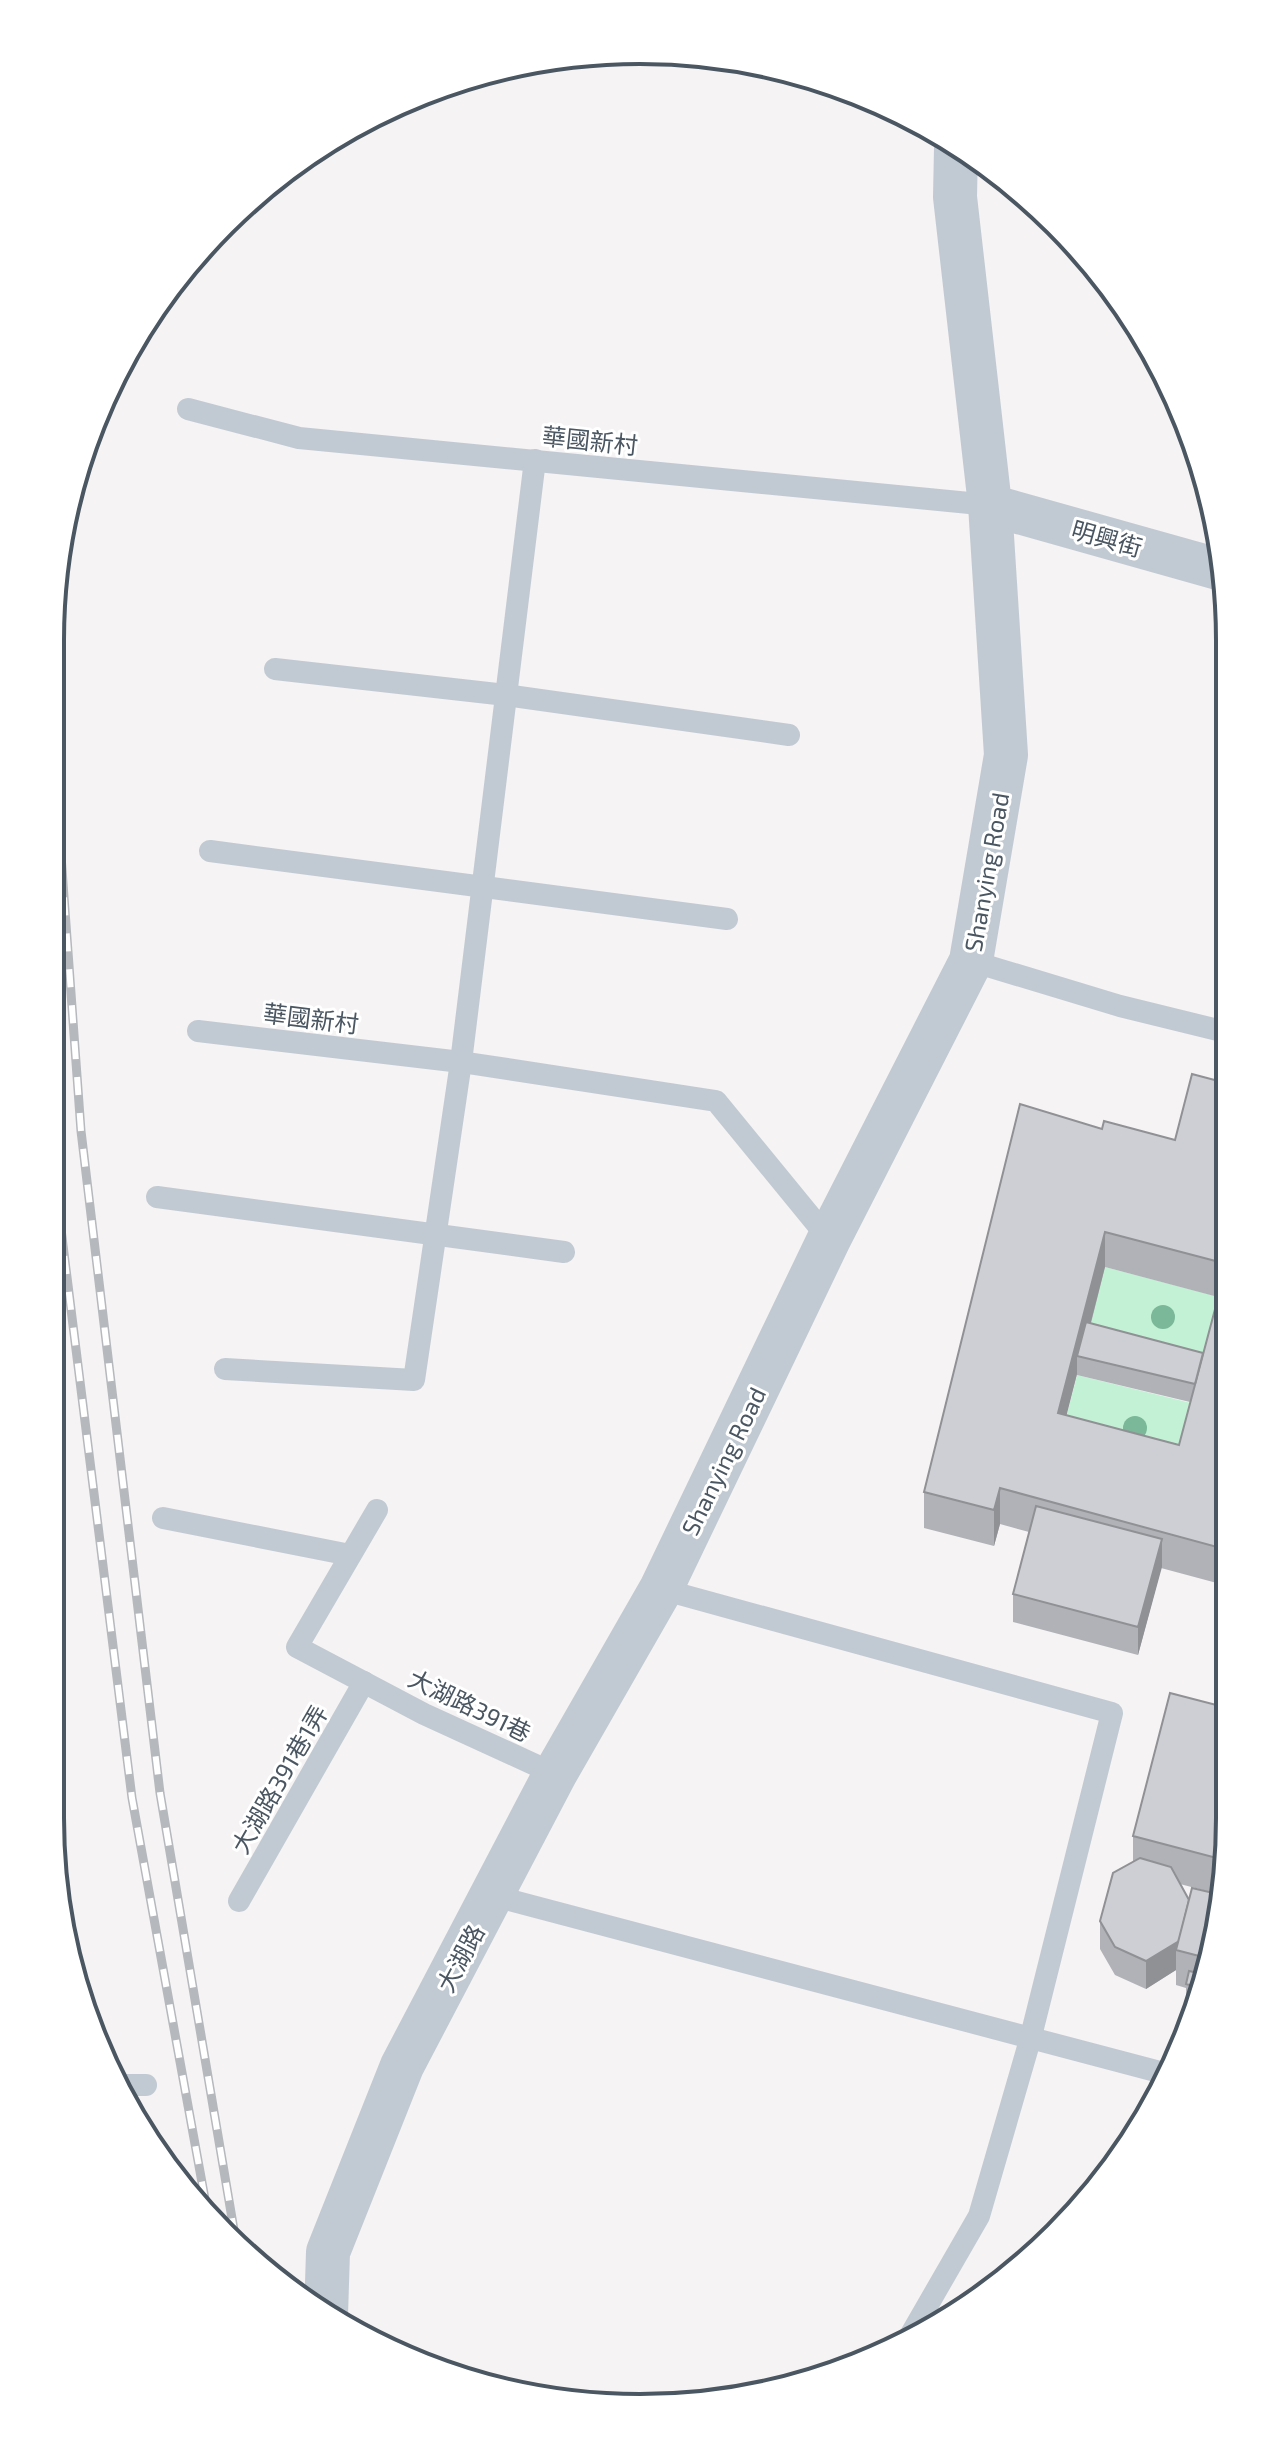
<svg xmlns="http://www.w3.org/2000/svg" width="1280" height="2458" font-family="'Exo 2','Noto Sans TC',sans-serif">
<style>
.green{fill:#c3f1d5}
.lines{fill:none;stroke-linecap:round;stroke-linejoin:round}
.service{stroke:#c1cad2;stroke-width:22}
.minor{stroke:#c1cad2;stroke-width:42}
.tertiary{stroke:#c1cad2;stroke-width:44}
.rail-casing{stroke:#b5b8bd;stroke-width:9}
.rail{stroke:#fff;stroke-width:6;stroke-dasharray:18;stroke-linecap:butt}
.tree{fill:#7bb799}
.wall{fill:#b0b2b7;fill-rule:evenodd}
.shaded-wall{fill:#909195}
.building{fill:#cdcfd5;stroke:#909195;stroke-width:2;fill-rule:evenodd}
.labels{text-anchor:middle;dominant-baseline:central;stroke-width:6;stroke-linejoin:round;paint-order:stroke}
.street-label{font-size:24px;fill:#4a5661;stroke:#fff}
.rim{fill:none;stroke:#4a5661;stroke-width:4}
</style>
<rect width="100%" height="100%" fill="#f5f3f3"/>
<g class="green">
<polygon points="1105,1267 1227,1299 1207,1373 1086,1341"/>
<polygon points="1077,1375 1199,1405 1179,1481 1058,1449"/>
</g>
<g class="lines">
<g class="service">
<polyline points="188,409 299,438 990,505"/>
<polyline points="275,669 506,695 789,735"/>
<polyline points="210,851 727,919"/>
<polyline points="971,961 1120,1006 1226,1032"/>
<polyline points="198,1031 461,1062 716,1101 829,1239"/>
<polyline points="157,1197 564,1252"/>
<polyline points="225,1369 414,1380 461,1062 535,460"/>
<polyline points="377,1510 297,1647 424,1714 555,1774"/>
<polyline points="163,1518 350,1555"/>
<polyline points="661,1589 1112,1713 1030,2040 979,2216 907,2341"/>
<polyline points="494,1896 1171,2075"/>
<polyline points="239,1901 364,1682"/>
<polyline points="123,2085 146,2085"/>
</g>
<polyline class="minor" points="990,505 1225,571"/>
<polyline class="tertiary" points="326,2315 328,2252 402,2066 555,1774 661,1589 829,1239 971,961 1006,755 990,505 955,197 956,148"/>
<defs>
<g id="rail">
<polyline points="51,718 81,1131 160,1793 235,2236"/>
<polyline points="51,1149 132,1798 207,2210"/>
</g>
</defs>
<use href="#rail" class="rail-casing"/>
<use href="#rail" class="rail"/>
</g>
<g class="tree">
<circle cx="1163" cy="1317" r="12"/>
<circle cx="1135" cy="1428" r="12"/>
</g>
<g class="wall">
<path d="M1226 1083 1228 1586 1161 1568 1138 1655 1013 1622V1594L1029 1532 1000 1524 994 1546 924 1528V1492L1102 1129 1175 1140ZM1105 1267 1218 1297 1203 1353 1091 1323ZM1077 1374V1375L1190 1402 1179 1445 1066 1415Z"/>
<polygon points="1133,1836 1229,1856 1222,1895 1180,1884 1210,1970 1191,2021 1186,2020 1186,1988 1176,1985 1176,1970 1146,1989 1115,1975 1100,1949 1100,1921 1133,1862"/>
</g>
<g class="shaded-wall">
<polygon points="1105,1232 1105,1267 1082,1357 1077,1356 1077,1374 1058,1449 1058,1413"/>
<polygon points="1000,1488 1000,1524 994,1546 994,1510"/>
<polygon points="1162,1539 1162,1567 1138,1655 1138,1627"/>
<polygon points="1180,1939 1176,1950 1176,1970 1146,1989 1146,1961"/>
</g>
<g class="building">
<path d="M1192 1074 1226 1083 1228 1550 1000 1488 994 1510 924 1492 1020 1104 1102 1129 1104 1121 1175 1140ZM1105 1232 1227 1264 1179 1445 1058 1413Z"/>
<polygon points="1086,1322 1203,1353 1195,1384 1077,1356"/>
<polygon points="1036,1506 1162,1539 1138,1627 1013,1594"/>
<polygon points="1170,1693 1228,1708 1228,1861 1133,1836"/>
<polygon points="1140,1858 1171,1867 1189,1900 1179,1941 1146,1961 1115,1947 1100,1921 1113,1873"/>
<polygon points="1192,1888 1222,1895 1210,1970 1203,1989 1186,1984 1189,1971 1198,1973 1203,1957 1176,1950"/>
</g>
<g class="labels">
<g class="street-label">
<text transform="translate(590 440) rotate(6)">華國新村</text>
<text transform="translate(1107 538) rotate(16)">明興街</text>
<text transform="translate(986 872) rotate(-80)">Shanying Road</text>
<text transform="translate(311 1018) rotate(7)">華國新村</text>
<text transform="translate(723 1461) rotate(-64)">Shanying Road</text>
<text transform="translate(470 1705) rotate(26)">大湖路391巷</text>
<text transform="translate(279 1779) rotate(-60)">大湖路391巷1弄</text>
<text transform="translate(460 1958) rotate(-62)">大湖路</text>
</g>
</g>
<path d="M0 0H1280V2458H0ZM640 64H640A576 576 0 0 1 1216 640V1818A576 576 0 0 1 640 2394H640A576 576 0 0 1 64 1818V640A576 576 0 0 1 640 64Z" fill="#fff" fill-rule="evenodd"/>
<path class="rim" d="M640 64H640A576 576 0 0 1 1216 640V1818A576 576 0 0 1 640 2394H640A576 576 0 0 1 64 1818V640A576 576 0 0 1 640 64Z"/>
</svg>
